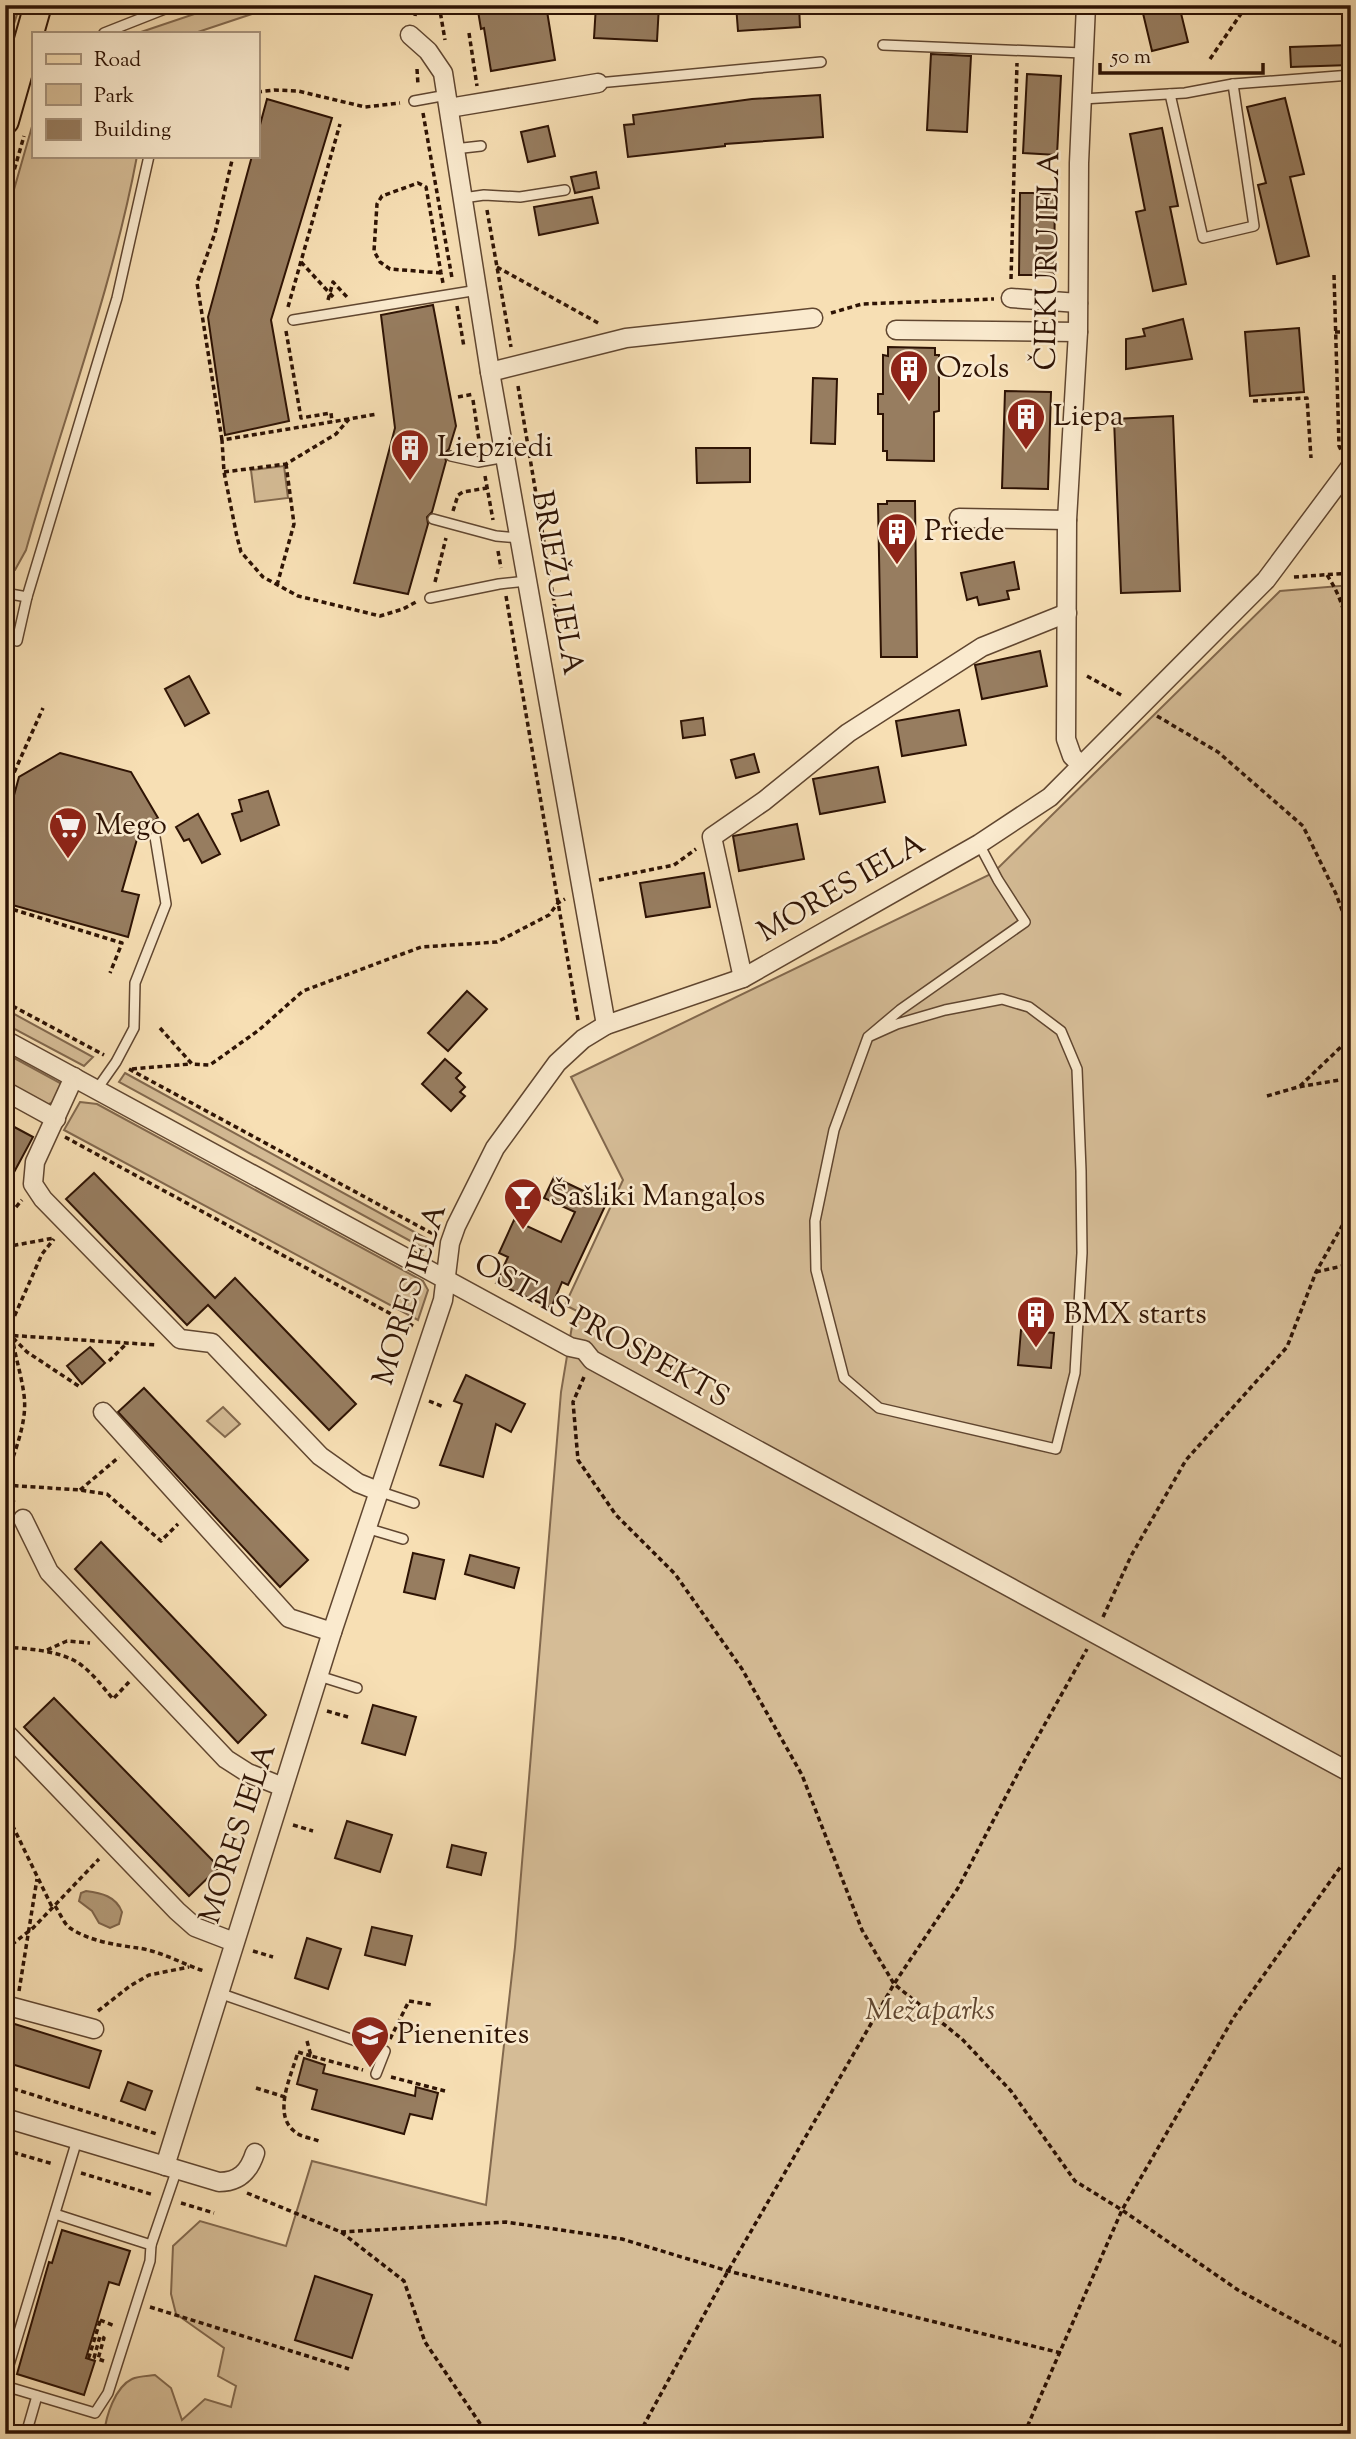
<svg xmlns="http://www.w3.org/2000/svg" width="1356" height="2439" font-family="'Sorts Mill Goudy',serif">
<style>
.green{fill:#d5bc96;stroke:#82684d;stroke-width:2}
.water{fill:#b39a78;stroke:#7e644a;stroke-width:2}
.building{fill:#977d60;stroke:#2e1304;stroke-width:2}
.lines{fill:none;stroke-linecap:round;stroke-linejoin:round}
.service-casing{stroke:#604630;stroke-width:12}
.minor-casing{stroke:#604630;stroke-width:21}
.primary-casing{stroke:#2e1304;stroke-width:30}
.path{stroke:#2e1304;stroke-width:3.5;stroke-dasharray:5 3.5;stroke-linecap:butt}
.service{stroke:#faeace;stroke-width:9}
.minor{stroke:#faeace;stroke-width:18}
.primary{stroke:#f7dfb4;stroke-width:26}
.labels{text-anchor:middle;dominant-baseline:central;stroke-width:5;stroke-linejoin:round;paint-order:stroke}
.street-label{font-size:30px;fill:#2e1304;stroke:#faeace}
.poi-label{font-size:30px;fill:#2e1304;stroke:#faeace;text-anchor:start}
.park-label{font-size:30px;font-style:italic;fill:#604630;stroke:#faeace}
</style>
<rect width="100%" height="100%" fill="#f7dfb4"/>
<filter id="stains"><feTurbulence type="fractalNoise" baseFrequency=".00286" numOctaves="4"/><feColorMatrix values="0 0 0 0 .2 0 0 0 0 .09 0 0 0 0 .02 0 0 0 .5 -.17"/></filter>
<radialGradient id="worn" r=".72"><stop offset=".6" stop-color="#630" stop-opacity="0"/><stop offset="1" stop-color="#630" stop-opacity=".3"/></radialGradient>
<g class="green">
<polygon points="5,5 20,5 5,52"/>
<polygon points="221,5 279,5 195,33 138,33"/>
<path d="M33 123V156H137C112 290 63 419 26 550L15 570 5 574V221Z"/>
<polygon points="284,466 288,498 255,502 251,470"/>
<path d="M1351 585V2434H104C106 2416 115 2387 132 2379 138 2376 148 2376 155 2375L171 2388 182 2420 205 2399 231 2407 236 2386 218 2376 224 2348 176 2314 171 2294 173 2246 200 2221 286 2246 312 2161 486 2205 515 1947 561 1392 573 1320 577 1311 565 1305 623 1180 571 1077 993 873 1280 591Z"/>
<polygon points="5,604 11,607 11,628 5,658"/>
<polygon points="5,1009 93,1057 84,1066 5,1024"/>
<polygon points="5,1053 62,1084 57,1101 46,1105 5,1083"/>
<polygon points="125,1073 429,1240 425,1249 119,1082"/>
<polygon points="80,1102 97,1104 423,1281 428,1290 418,1320 64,1130"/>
<polygon points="223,1407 240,1424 225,1437 207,1421"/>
</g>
<path class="water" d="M86 1891C101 1893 116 1896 122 1912L119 1924 110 1928 99 1923 92 1911 79 1901 81 1893Z"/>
<g class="building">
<polygon points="477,5 546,5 555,60 491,71 484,28 481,29"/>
<polygon points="596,5 659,5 657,41 594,38"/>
<polygon points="736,5 799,5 800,27 738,31"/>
<polygon points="1141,5 1179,5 1188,42 1152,51"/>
<polygon points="1349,45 1350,65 1291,67 1290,47"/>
<polygon points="931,54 971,56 967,132 927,130"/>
<polygon points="1027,74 1061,76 1057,155 1023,153"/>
<polygon points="820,95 823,137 725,144 725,146 628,157 624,125 634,124 633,115 752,99"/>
<polygon points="1285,98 1304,174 1290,177 1309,256 1277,264 1258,185 1266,183 1247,107"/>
<polygon points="267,99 332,118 271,320 289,421 225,435 208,317 252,156 257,156 257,136"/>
<polygon points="548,126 555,156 528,162 521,132"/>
<polygon points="1162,128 1178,206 1170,207 1186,284 1153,291 1136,212 1145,210 1130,134"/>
<polygon points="596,172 599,188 575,193 571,177"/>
<polygon points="1020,193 1055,193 1054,275 1019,275"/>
<polygon points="592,197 598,223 539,235 534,207"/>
<polygon points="433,305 456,426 449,449 444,454 446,461 432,512 427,517 428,524 408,594 354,583 395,428 381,315"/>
<polygon points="1183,319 1192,359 1126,369 1126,339 1145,336 1143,329"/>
<polygon points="1299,328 1304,392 1250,396 1245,332"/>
<polygon points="888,347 935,348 935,355 939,355 939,411 934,412 934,461 887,460 887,451 883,451 883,414 878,414 878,394 883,394 883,355 888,356"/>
<polygon points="813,378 837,379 835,444 811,443"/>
<polygon points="1005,391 1051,392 1048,489 1002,488"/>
<polygon points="1173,416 1180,591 1121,593 1114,419"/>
<polygon points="696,448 750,448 750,482 697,483"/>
<polygon points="887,501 915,501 917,657 881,657 878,504 887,504"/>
<polygon points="1014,562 1019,589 1007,591 1009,599 979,605 977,597 967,600 961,573"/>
<polygon points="1040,651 1047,686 982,699 975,665"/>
<polygon points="189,676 209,713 185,726 165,689"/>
<polygon points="959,710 966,745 902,756 896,721"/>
<polygon points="703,718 705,735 683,738 681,721"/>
<polygon points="60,753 131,772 158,818 140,829 122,891 139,895 128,937 5,903 5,828 19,777"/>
<polygon points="754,754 759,772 736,778 731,760"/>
<polygon points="878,767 885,802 820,814 813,779"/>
<polygon points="268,791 279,825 241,841 232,814 242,811 239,800"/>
<polygon points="198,814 220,854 202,863 189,839 184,841 176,827"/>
<polygon points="797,824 804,859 739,871 733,836"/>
<polygon points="704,873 710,907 646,917 640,883"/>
<polygon points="467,991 487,1009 448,1051 428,1033"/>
<polygon points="445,1059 461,1073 456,1078 465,1087 460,1092 465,1096 451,1111 422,1084"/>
<polygon points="5,1122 33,1137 5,1189"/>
<polygon points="94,1173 215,1298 235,1278 356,1404 329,1430 208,1305 187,1325 66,1199"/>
<polygon points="554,1177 607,1202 568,1285 562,1282 551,1308 496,1283 508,1257 499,1253 514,1220 561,1242 575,1212 544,1198"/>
<polygon points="1021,1330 1054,1333 1051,1368 1018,1365"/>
<polygon points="90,1347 105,1363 82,1384 67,1366"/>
<polygon points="466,1375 525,1404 511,1432 496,1424 483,1477 440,1465 462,1404 454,1401"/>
<polygon points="144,1388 308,1560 280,1587 118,1412"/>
<polygon points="101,1542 266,1715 238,1743 75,1569"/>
<polygon points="413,1553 444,1560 435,1599 404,1592"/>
<polygon points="470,1555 519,1568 514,1588 465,1574"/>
<polygon points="54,1698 219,1867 189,1896 24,1727"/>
<polygon points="373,1705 416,1717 405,1755 362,1743"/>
<polygon points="347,1821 392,1835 380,1872 335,1858"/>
<polygon points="452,1845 486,1853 481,1875 447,1867"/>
<polygon points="372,1927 412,1936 405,1965 365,1955"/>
<polygon points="307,1938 341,1949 328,1989 295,1978"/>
<polygon points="5,2021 101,2051 89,2088 5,2062"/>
<polygon points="304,2058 325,2065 323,2073 415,2096 416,2087 438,2093 432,2119 410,2114 404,2134 312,2109 317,2090 297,2084"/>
<polygon points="128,2082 152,2091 145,2110 121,2101"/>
<polygon points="62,2230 130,2251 119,2285 109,2282 86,2358 95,2361 84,2395 17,2374 49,2262 52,2263"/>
<polygon points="315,2276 372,2295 352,2358 295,2340"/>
</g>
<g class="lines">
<defs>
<g id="service">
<polyline points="104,33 175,5"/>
<polyline points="883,45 1083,53"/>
<polyline points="598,83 821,62"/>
<polyline points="1170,94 1203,238 1254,226 1233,84"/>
<polyline points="1082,99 1185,93 1233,84 1351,75"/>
<polyline points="414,101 447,95"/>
<polyline points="454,149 481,146"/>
<polyline points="463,198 484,195 520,197 565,190"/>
<polyline points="293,320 478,290"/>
<polyline points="451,456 478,462 506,457"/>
<polyline points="433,519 496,536 520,538"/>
<polyline points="5,593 27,597 117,298 149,156"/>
<polyline points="430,598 499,584 527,581"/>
<polyline points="17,641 27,597"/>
<polyline points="868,1037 897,1024 945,1010 1002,999 1029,1007 1061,1031 1077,1069 1081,1171 1082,1253 1075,1373 1056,1449 879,1408 844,1378 816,1270 815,1221 834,1130 868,1037 900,1010 1025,922 998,880 979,844"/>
<polyline points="97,1089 116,1062 134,1028 135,983 166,904 155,837"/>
<polyline points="378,1491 414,1503"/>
<polyline points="366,1528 403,1539"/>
<polyline points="319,1676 357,1688"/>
<polyline points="219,1993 385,2051 376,2074"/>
<polyline points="151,2245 177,2169"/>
<polyline points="5,2378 77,2140"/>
<polyline points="5,2386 95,2413 108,2393 150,2261 151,2245 55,2214"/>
<polyline points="26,2434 37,2396"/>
</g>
<g id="minor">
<polyline points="410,35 428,51 443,73 490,372 606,1025"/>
<polyline points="449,108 598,83"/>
<polyline points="1011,298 1078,303"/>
<polyline points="896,330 1078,332"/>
<polyline points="490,372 626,338 813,318"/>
<polyline points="959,518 1067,520"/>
<polyline points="1081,765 1072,756 1066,739 1067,520 1078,332 1079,163 1086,5"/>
<polyline points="743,978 712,837 764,801 848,733 982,647 1067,613"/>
<polyline points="5,1040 570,1347 584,1350 592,1360 1351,1773"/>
<polyline points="74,1077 35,1162 33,1184 43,1199 180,1339 212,1343 320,1456 358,1483 378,1491"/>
<polyline points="5,1091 56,1119"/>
<polyline points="103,1412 289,1618 332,1632"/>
<polyline points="23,1519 49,1572 226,1759 248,1773 283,1787"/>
<polyline points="5,1732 177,1911 195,1927 234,1942"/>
<polyline points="5,2005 94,2029"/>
<path d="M5 2118 219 2182C239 2182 249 2172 255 2153"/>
<polyline points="165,2166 332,1632 443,1300 450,1243 456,1226 495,1148 557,1063 583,1039 606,1025 743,978 979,844 1050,797 1266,580 1351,466"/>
</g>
<polyline id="primary" points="5,121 38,5"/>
</defs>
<use href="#service" class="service-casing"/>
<use href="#minor" class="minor-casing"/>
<use href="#primary" class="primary-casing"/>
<g class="path">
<polyline points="439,5 445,40"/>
<polyline points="415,16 417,5"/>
<polyline points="182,33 183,33"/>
<polyline points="469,33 477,86"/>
<polyline points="1210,59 1247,5"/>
<polyline points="417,69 418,85"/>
<polyline points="257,92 274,90 298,91 365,107 400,103"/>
<polyline points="423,113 452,278"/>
<polyline points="5,202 24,136"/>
<polyline points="487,210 511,347"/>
<polyline points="301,262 335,299"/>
<polyline points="497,267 600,324"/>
<polyline points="441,273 390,269 380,262 374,251 377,204 382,196 418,183 426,187 441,273 443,283"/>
<polyline points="1334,275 1339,446 1341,450"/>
<polyline points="1011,279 1017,63"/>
<polyline points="328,300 333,282 347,297"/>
<polyline points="457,306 464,347"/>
<polyline points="288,307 340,124"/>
<polyline points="831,313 862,304 994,299"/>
<polyline points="286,331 301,418 331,413 332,422"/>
<polyline points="1335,332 1351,332"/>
<polyline points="518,386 561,644"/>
<polyline points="458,397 474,394"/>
<polyline points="473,400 480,447"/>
<polyline points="1253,401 1307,398 1311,458"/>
<polyline points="349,419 222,440 224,472 237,537 241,552 263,577 298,596 380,616 403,609 416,602"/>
<polyline points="222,440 197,283 215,233 233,156"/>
<polyline points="224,472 286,464 336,434 349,419 377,414"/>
<polyline points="485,476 493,520"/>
<polyline points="453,511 458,495 463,492 487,488"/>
<polyline points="498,551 501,568"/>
<path d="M1327 575C1349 608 1351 641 1349 679 1349 693 1345 709 1351 722"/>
<polyline points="1294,577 1351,573"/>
<polyline points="435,582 446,538"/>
<polyline points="277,585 294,524 286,464"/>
<polyline points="506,596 578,1020"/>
<polyline points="5,674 11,652"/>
<polyline points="1087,676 1123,696"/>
<polyline points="1157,716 1218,752 1303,826 1336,894 1351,934"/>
<polyline points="5,805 13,775 43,708"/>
<polyline points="599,880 674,865 696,849"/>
<polyline points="5,907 122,943 110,973"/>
<polyline points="5,1002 104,1055"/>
<polyline points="160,1028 192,1064 210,1065 259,1030 303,991 421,947 497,942 549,915 558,903 565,899"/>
<polyline points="129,1069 433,1234"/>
<polyline points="132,1069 190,1064"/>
<polyline points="1300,1086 1343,1045 1351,1034"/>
<polyline points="1267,1096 1298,1087 1351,1078"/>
<polyline points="65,1137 415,1327"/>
<polyline points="5,1220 22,1200"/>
<polyline points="5,1247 54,1238"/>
<polyline points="1316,1272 1351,1264"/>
<polyline points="5,1335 157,1345"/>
<polyline points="13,1338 27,1352 80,1387"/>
<polyline points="109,1361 127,1343"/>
<polyline points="584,1377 573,1402 578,1460 616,1515 675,1574 742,1669 802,1775 862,1930 894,1984 962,2039 1011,2091 1075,2181 1122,2210 1238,2290 1351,2351"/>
<polyline points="429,1401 444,1407"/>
<path d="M5 1481C13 1455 28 1423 24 1395 21 1371 12 1348 11 1324L42 1254 54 1239"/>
<polyline points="5,1485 80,1490 107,1494 161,1541 178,1524"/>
<polyline points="5,1486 14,1502"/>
<polyline points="80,1490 119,1457"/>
<polyline points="1103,1617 1131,1556 1186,1460 1287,1347 1316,1272 1351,1210"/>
<path d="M5 1647C29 1649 56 1650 77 1662 91 1671 102 1686 113 1699L129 1682"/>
<polyline points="47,1650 67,1641 90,1643"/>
<polyline points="327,1711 348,1717"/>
<polyline points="5,1810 53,1909"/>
<polyline points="293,1825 313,1831"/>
<path d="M55 1906C60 1913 64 1924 70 1928 89 1941 116 1945 138 1948 160 1951 183 1964 204 1971"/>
<polyline points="5,1950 33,1928 99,1859"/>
<polyline points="253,1951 273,1957"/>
<polyline points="19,1991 37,1879"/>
<polyline points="98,2011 130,1986 149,1975 189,1967"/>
<polyline points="390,2039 409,2001 433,2005"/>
<polyline points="307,2041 311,2056 363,2070"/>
<path d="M311 2056 298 2052C292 2074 272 2113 294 2131 300 2137 311 2138 319 2141"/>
<polyline points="391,2077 445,2091"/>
<polyline points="5,2086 157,2134"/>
<polyline points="256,2088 285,2097"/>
<polyline points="5,2150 53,2164"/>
<polyline points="81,2173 154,2195"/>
<polyline points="247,2193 341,2232 404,2281 425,2342 481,2425 489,2434"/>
<polyline points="181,2203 214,2213"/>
<polyline points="341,2232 506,2222 622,2239 728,2271 1061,2353"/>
<polyline points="150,2307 349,2369"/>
<polyline points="100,2320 115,2326"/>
<polyline points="100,2321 89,2357 94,2358 100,2336 104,2338 98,2359 104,2361"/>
<polyline points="639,2434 728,2271 894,1984 958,1888 1027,1756 1087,1649"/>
<polyline points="1024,2434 1122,2210 1234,2017 1351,1852"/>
<polyline points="1324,2434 1351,2420"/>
</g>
<use href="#service" class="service"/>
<use href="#minor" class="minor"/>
<use href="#primary" class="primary"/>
</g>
<defs>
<symbol id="building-pin" viewBox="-11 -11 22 30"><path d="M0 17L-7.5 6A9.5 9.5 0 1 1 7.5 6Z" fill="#8f2418" stroke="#faeace"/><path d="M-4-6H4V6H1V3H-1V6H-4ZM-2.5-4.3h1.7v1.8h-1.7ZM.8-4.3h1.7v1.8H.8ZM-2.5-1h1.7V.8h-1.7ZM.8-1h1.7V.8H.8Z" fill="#fff"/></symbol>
<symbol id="supermarket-pin" viewBox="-11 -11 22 30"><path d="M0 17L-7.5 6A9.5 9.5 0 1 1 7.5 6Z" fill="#8f2418" stroke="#faeace"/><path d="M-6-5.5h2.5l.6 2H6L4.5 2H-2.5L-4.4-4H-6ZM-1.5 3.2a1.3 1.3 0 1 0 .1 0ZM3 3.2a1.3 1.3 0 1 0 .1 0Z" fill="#fff"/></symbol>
<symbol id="bar-pin" viewBox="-11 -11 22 30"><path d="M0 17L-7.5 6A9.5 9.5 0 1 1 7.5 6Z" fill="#8f2418" stroke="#faeace"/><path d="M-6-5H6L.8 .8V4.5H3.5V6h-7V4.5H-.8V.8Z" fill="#fff"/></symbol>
<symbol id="school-pin" viewBox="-11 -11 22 30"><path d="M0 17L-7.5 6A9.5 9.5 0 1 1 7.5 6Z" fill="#8f2418" stroke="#faeace"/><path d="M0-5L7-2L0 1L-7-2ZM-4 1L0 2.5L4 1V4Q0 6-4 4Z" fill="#fff"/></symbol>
</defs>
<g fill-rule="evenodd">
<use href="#building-pin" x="887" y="347" width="44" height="60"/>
<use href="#building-pin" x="1004" y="395" width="44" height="60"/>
<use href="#building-pin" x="388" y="426" width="44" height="60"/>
<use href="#building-pin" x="875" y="510" width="44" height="60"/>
<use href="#supermarket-pin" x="46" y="804" width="44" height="60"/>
<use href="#bar-pin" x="501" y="1175" width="44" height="60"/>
<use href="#building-pin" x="1014" y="1293" width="44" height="60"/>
<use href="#school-pin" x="348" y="2013" width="44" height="60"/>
</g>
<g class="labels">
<g class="street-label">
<text transform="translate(1049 261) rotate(-89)">ČIEKURU IELA</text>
<text transform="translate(556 583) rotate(80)">BRIEŽU IELA</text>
<text transform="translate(842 889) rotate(-30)">MORES IELA</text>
<text transform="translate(411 1295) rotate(-73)">MORES IELA</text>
<text transform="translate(601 1332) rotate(29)">OSTAS PROSPEKTS</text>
<text transform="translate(239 1834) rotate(-72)">MORES IELA</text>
</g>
<g class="poi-label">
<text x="936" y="369">Ozols</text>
<text x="1053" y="417">Liepa</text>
<text x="437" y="448">Liepziedi</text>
<text x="924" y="532">Priede</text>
<text x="95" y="826">Mego</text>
<text x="550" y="1197">Šašliki Mangaļos</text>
<text x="1063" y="1315">BMX starts</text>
<text x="397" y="2035">Pienenītes</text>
</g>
<g class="park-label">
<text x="930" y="2011">Mežaparks</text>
</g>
</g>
<rect width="1356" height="2439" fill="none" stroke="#f7dfb4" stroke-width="28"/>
<rect x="7" y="7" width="1342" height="2425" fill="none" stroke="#2e1304" stroke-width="3.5"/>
<rect x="14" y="14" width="1328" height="2411" fill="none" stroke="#2e1304" stroke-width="2"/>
<rect x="32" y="32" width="228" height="126" fill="#faeace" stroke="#a8947d" stroke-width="2"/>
<rect x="46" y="54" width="35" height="10" fill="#f7dfb4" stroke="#a8947d" stroke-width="2"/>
<text x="94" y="66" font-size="21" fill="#2e1304">Road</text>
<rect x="46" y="84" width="35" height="21" fill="#d5bc96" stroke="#a8947d" stroke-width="2"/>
<text x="94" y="102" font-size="21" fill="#2e1304">Park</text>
<rect x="46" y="119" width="35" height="21" fill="#977d60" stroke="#a8947d" stroke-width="2"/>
<text x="94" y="136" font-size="21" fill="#2e1304">Building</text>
<path d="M1100 63v10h163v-10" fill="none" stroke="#2e1304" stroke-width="3.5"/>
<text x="1111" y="63" font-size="21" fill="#2e1304" stroke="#faeace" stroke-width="5" paint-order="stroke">50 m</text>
<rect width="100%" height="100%" filter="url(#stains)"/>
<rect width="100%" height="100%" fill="url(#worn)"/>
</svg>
